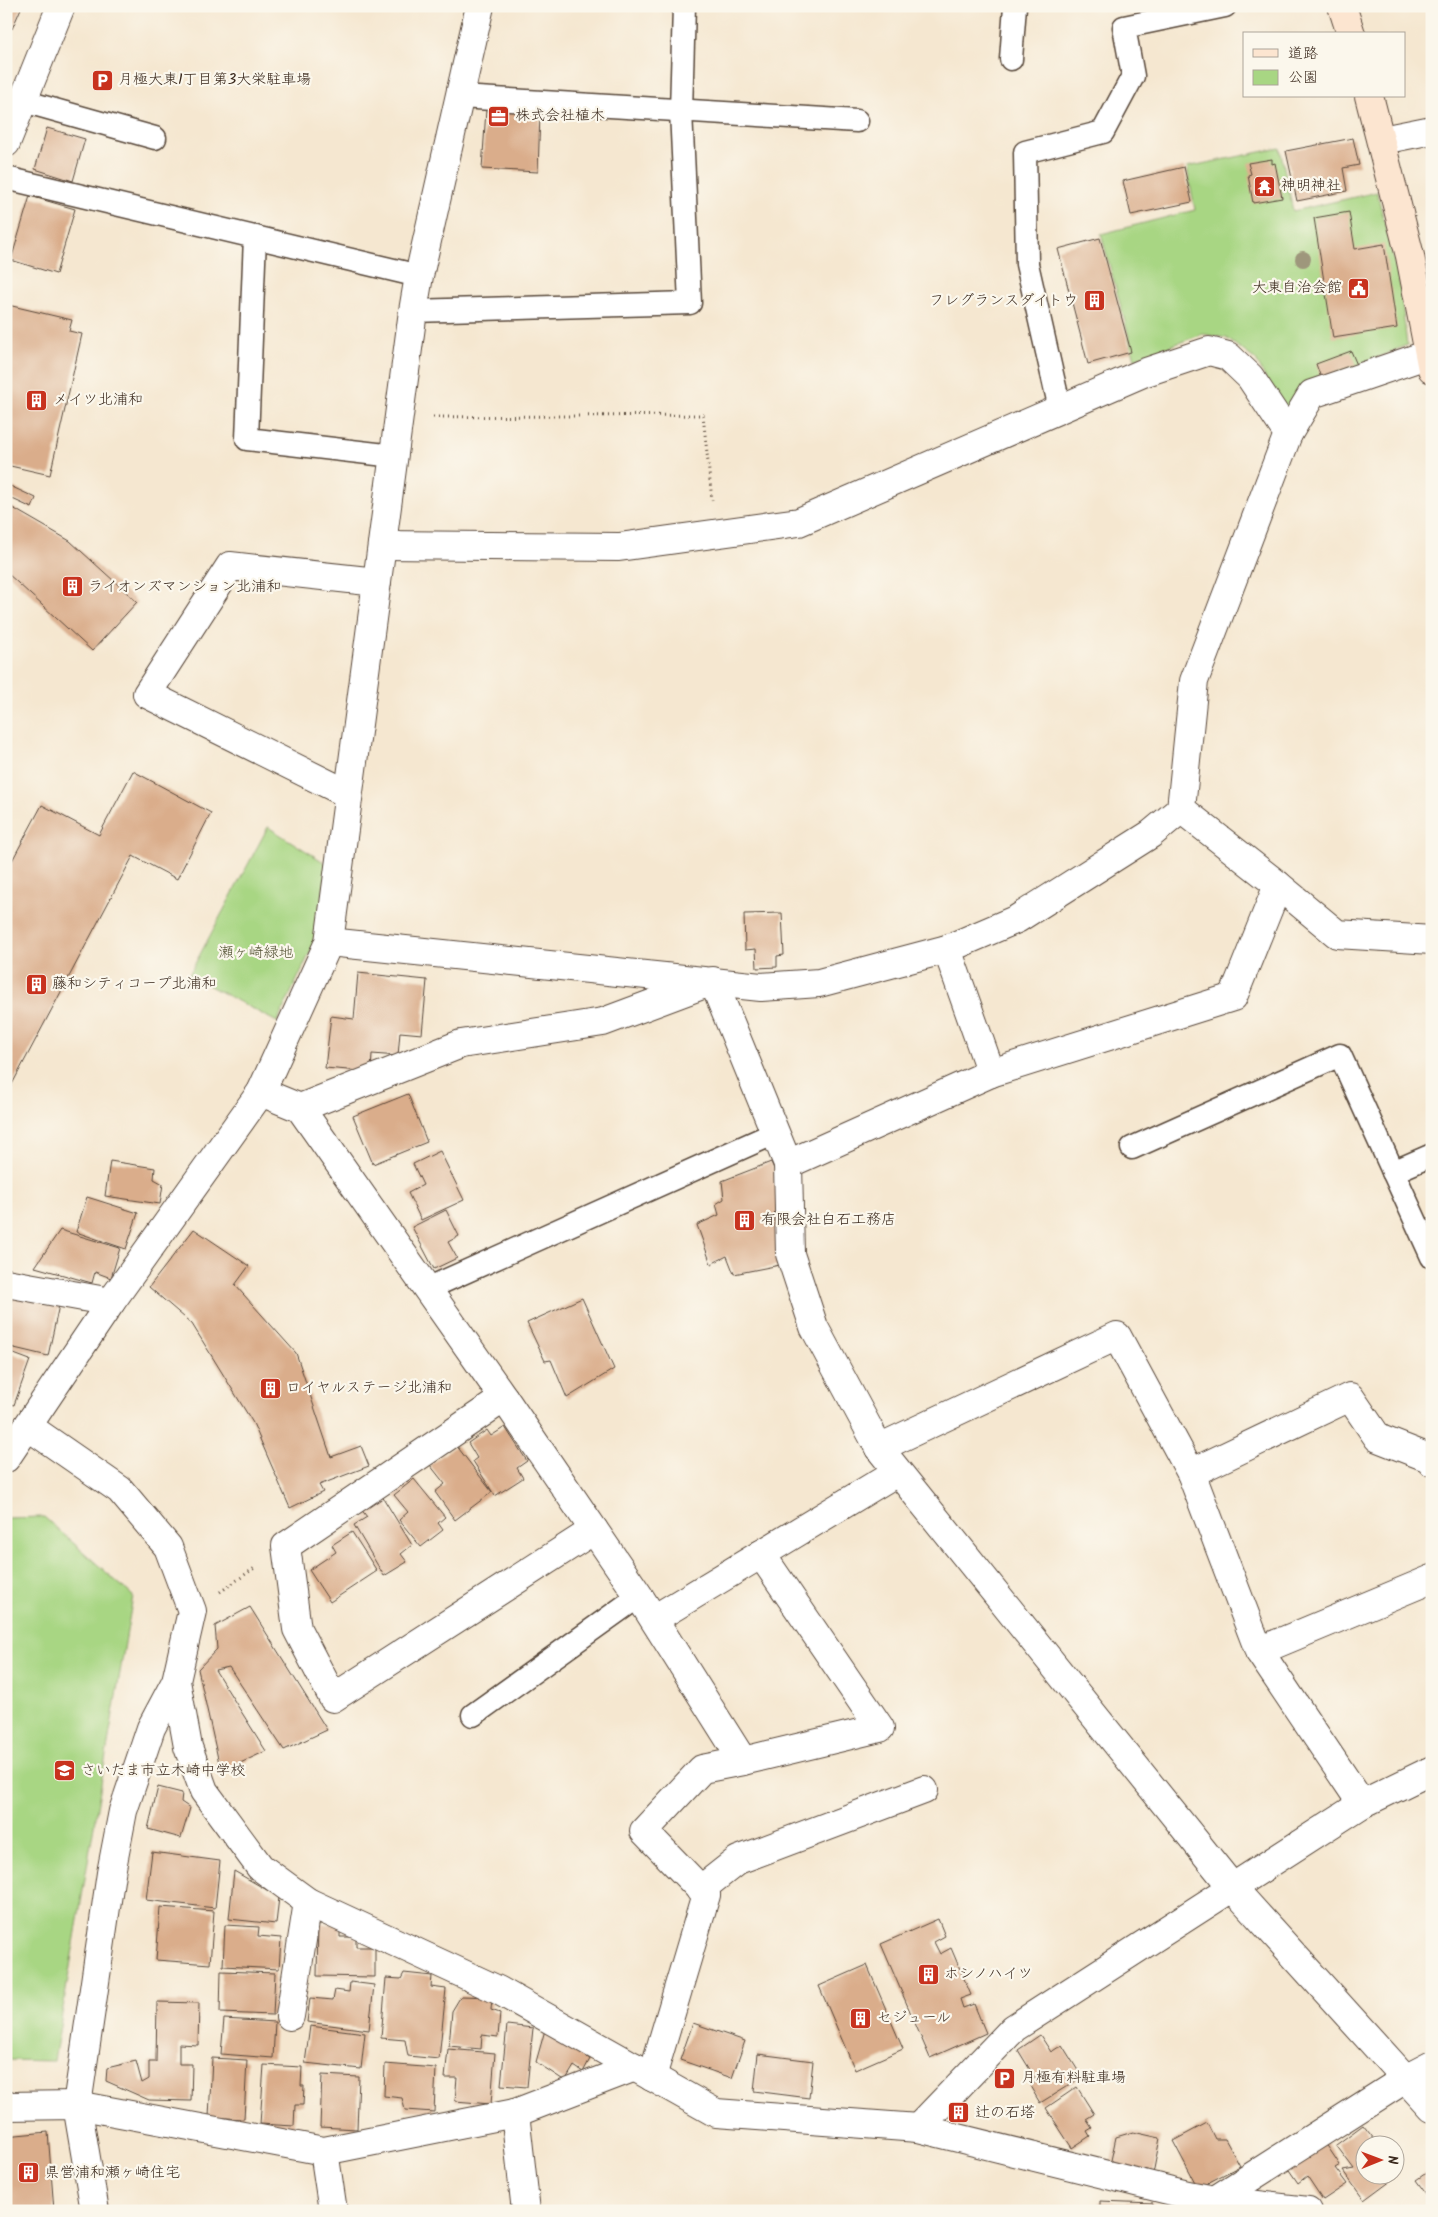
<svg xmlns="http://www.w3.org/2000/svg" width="1438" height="2217" font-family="Kalam,'Klee One',sans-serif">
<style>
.green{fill:#a8d683;stroke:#728050}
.building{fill:#daad8b}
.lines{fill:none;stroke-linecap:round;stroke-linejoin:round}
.lane-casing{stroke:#574639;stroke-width:25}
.street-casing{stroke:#574639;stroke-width:30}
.secondary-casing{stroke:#574639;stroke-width:30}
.path{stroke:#574639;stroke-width:3;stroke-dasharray:1 4;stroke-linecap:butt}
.lane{stroke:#fff;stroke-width:22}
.street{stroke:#fff;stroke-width:28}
.secondary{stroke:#fce5d0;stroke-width:28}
.tree{fill:#9e977c}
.labels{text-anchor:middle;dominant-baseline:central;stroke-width:4.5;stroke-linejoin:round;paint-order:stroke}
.poi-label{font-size:15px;fill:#3b2a1e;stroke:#fbf7ec;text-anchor:start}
.park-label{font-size:15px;fill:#565537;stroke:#fbf7ec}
</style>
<rect width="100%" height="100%" fill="#fbf7ec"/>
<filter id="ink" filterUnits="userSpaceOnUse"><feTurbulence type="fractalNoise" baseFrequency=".02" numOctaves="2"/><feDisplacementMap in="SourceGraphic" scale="10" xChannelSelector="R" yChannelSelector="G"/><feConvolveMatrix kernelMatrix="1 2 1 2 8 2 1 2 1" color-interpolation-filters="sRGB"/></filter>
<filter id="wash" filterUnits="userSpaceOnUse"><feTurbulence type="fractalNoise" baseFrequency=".0096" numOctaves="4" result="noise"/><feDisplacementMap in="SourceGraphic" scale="20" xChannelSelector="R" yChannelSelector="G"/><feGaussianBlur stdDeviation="1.12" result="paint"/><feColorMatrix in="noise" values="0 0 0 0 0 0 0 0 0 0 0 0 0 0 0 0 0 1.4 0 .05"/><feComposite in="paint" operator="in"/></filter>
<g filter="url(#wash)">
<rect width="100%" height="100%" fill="#f5e7d0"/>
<g class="green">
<polygon points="1280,148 1293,211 1377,192 1400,286 1407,345 1311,386 1288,421 1256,360 1226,338 1203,334 1135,359 1101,234 1195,210 1187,167"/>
<polygon points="268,827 327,864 317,938 277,1022 189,975"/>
<polygon points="44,1517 133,1596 54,2061 6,2060 6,1518"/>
</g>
<g id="blocks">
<g class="building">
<polygon points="6,6 22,6 12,29 6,26"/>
<polygon points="486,110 540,113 538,172 482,169"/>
<polygon points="47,128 85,139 73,181 35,169"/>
<polygon points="1353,138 1359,165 1343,168 1347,191 1297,201 1286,151"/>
<polygon points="1272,159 1272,164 1275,163 1282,198 1253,203 1248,175 1251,174 1248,163"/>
<polygon points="1184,167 1192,202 1131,215 1123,181"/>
<polygon points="30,196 75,209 56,274 11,260"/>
<polygon points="1349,212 1355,249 1384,244 1397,328 1333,338 1314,218"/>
<polygon points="1100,238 1131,352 1088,364 1058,249"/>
<polygon points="8,305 72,320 69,331 82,334 50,475 6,465"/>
<polygon points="1351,351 1357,365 1321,378 1316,364"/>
<polygon points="6,484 36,498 32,508 6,496"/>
<polygon points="6,504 70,541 137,602 92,651 6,572"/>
<polygon points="133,771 211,813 177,879 133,856 9,1090 6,1089 6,872 42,805 99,835"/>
<polygon points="782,913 784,955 777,956 777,967 757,968 756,949 745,950 744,914"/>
<polygon points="358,973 427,980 422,1034 400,1032 398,1056 372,1054 371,1072 325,1068 331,1016 354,1019"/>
<polygon points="408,1094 427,1142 373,1164 353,1116"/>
<polygon points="440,1151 464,1200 421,1220 408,1193 423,1185 413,1164"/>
<polygon points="110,1161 155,1168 154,1179 163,1184 160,1204 105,1196"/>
<polygon points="771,1162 781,1186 785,1264 734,1274 727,1256 711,1264 697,1225 719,1215 716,1204 724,1199 722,1181"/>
<polygon points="87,1197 138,1213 126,1249 76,1232"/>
<polygon points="446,1210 459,1236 448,1242 457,1258 434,1269 412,1227"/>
<polygon points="194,1229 249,1266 235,1285 296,1353 331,1457 361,1446 369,1466 319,1485 323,1492 290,1508 253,1423 192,1324 149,1287"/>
<polygon points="60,1230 120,1248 111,1278 95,1272 92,1283 35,1267"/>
<polygon points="12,1296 59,1305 48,1356 6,1346 6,1321"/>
<polygon points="582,1298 614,1369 567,1398 551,1360 545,1361 527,1323"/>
<polygon points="6,1351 30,1360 14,1405 6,1402"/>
<polygon points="505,1427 527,1461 517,1468 523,1478 495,1496 473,1461 477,1458 468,1443 487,1430 491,1436"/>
<polygon points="456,1445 492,1492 455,1520 435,1492 445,1484 430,1465"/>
<polygon points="414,1479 445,1517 438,1523 443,1530 421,1547 399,1520 408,1512 394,1495"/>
<polygon points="382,1496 412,1545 401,1554 407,1562 384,1576 354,1525 367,1517 361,1509"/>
<polygon points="352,1532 377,1571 330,1602 309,1570 336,1552 332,1545"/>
<polygon points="250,1607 327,1730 284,1750 229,1667 215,1670 266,1751 221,1772 198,1669 217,1649 215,1626"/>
<polygon points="158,1787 182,1793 181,1802 190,1808 181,1838 148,1829"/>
<polygon points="152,1852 220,1861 215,1908 146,1900"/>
<polygon points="234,1871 279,1897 276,1924 229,1919"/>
<polygon points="160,1907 214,1911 210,1964 156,1960"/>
<polygon points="938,1919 945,1936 934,1942 940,1954 951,1948 971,1995 960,1999 963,2008 974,2004 986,2033 930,2058 881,1944"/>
<polygon points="318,1924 340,1924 340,1937 356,1937 356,1947 375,1947 375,1977 317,1976"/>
<polygon points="225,1925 259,1927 258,1936 281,1938 279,1969 223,1966"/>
<polygon points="867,1965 903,2049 855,2070 819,1986"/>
<polygon points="221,1971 275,1973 273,2015 220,2013"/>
<polygon points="404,1973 432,1976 431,1987 446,1989 439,2059 408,2056 405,2040 381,2038 386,1978 401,1979"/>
<polygon points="350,1982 374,1985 369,2030 307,2022 310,1998 333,2000 335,1990 349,1992"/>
<polygon points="461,1996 492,1997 491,2010 500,2013 498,2037 482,2035 481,2049 449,2046 452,2011"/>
<polygon points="157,2002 199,2003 198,2045 179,2044 179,2064 192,2064 191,2101 149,2100 106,2081 107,2068 136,2061 142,2083 149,2079 149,2062 156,2062"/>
<polygon points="224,2019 275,2022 273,2058 221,2054"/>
<polygon points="693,2023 745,2041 732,2078 680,2060"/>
<polygon points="507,2025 533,2028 527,2087 501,2085"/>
<polygon points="310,2026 365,2033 361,2069 305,2063"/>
<polygon points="545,2030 590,2059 583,2072 574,2066 565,2081 536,2062"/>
<polygon points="1040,2035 1051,2052 1062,2045 1082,2077 1040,2103 1030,2086 1037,2081 1018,2050"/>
<polygon points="448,2049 495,2053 491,2104 455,2101 457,2078 445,2078"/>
<polygon points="758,2054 813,2061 809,2098 754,2091"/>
<polygon points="212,2058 247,2060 244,2119 209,2117"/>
<polygon points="385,2064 436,2068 434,2112 405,2110 402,2098 384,2096"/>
<polygon points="264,2065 302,2067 301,2086 304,2086 303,2105 295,2105 294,2126 260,2124"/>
<polygon points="322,2075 359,2077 357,2129 320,2127"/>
<polygon points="1077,2087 1094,2114 1086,2119 1092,2128 1087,2131 1090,2136 1072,2148 1046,2108"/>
<rect x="956" y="2108" width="7" height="11"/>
<polygon points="1207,2123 1215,2139 1225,2139 1240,2166 1198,2188 1173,2141"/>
<polygon points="1363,2125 1378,2144 1366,2144 1366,2174 1396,2174 1396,2169 1399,2174 1364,2200 1343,2171 1354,2169 1336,2145"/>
<polygon points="48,2132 54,2211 6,2211 6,2136"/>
<polygon points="1133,2132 1160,2138 1153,2174 1110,2165 1116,2137"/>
<polygon points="1324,2141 1340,2165 1335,2168 1347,2184 1323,2200 1307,2176 1298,2183 1287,2167"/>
<polygon points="1432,2169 1432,2202 1416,2180"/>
<polygon points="1100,2201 1153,2203 1152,2211 1100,2211"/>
</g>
</g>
</g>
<g filter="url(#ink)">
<use href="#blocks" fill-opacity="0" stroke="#574639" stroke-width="1"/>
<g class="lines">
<defs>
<g id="lane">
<polyline points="1011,59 1015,6"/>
<polyline points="460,97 857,121"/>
<polyline points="23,101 155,138"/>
<polyline points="6,178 419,276"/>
<polyline points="255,237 247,439 394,456"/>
<polyline points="413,311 690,303 681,111 684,6"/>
<polyline points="1060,409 1027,264 1025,152 1103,132 1133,76 1124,27 1225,6"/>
<polyline points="1132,1148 1340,1055 1432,1257"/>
<polyline points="1393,1172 1432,1155"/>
<polyline points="427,1289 775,1133"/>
<polyline points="473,1715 639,1596"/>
</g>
<g id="street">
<polyline points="1382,140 1432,130"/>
<polyline points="6,143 61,6"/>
<polyline points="1288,434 1312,394 1432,353"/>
<polyline points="382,545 619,547 799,522 1143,373 1209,351 1228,356 1250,377 1288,434 1194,681 1181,809 1278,885 1337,934 1432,940"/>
<polyline points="348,794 147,694 230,566 377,582"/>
<polyline points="329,942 761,987 819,983 947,949 1017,919 1151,834 1181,809"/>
<polyline points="947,949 991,1073"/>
<polyline points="261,1092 300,1108 504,1398 639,1596 743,1761 880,1728 761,1554"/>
<polyline points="300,1108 461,1044 603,1022 713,981 788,1164 790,1254 814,1327 879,1448 1232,1887 1432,2108"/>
<polyline points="788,1164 991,1073 1233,997 1278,885"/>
<polyline points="6,1283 111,1302"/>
<polyline points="504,1398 286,1546 297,1629 333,1698 594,1530"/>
<polyline points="29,1427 120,1490 168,1547 192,1611 176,1681 188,1747 204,1791 260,1867 308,1902 498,1990 716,2113 918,2128 1188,2195 1215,2200 1308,2211"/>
<polyline points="879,1448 1117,1336 1191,1473 1259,1651 1362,1804"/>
<polyline points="6,1458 111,1302 261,1092 329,942 413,311 419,276 480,6"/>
<polyline points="1191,1473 1350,1397 1378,1438 1429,1458 1432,1462"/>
<polyline points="654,1619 897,1472"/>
<polyline points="1259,1651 1432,1579"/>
<polyline points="700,1890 738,1860 924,1790"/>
<polyline points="290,2016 308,1902"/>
<polyline points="652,2077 706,1895 644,1831 702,1769 743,1761"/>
<polyline points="6,2106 77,2105 324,2151 515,2113 635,2067"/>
<polyline points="515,2113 526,2211"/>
<polyline points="918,2128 1014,2028 1362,1804 1432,1770"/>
<polyline points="324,2151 333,2211"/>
<polyline points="1215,2200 1405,2079 1432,2065"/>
<polyline points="95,2211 77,2105 111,1873 123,1811 151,1728 176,1681"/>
</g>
<g id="secondary">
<polyline points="1342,6 1351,34"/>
<polyline points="1369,96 1410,256 1432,369"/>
</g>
</defs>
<use href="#lane" class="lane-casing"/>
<use href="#street" class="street-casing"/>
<use href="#secondary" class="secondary-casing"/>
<g class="path">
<polyline points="433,417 703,415 712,500"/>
<polyline points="220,1592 256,1567"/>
</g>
<use href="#lane" class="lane"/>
<use href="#street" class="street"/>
<use href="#secondary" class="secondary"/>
</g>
<circle class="tree" cx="1303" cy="259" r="8"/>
</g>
<defs>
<symbol id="parking-square" viewBox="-11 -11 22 22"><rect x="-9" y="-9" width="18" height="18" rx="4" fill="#c8321e" stroke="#fbf7ec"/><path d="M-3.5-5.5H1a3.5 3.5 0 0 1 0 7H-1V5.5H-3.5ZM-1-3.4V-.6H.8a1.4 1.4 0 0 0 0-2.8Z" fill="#fff"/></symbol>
<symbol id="office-square" viewBox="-11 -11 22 22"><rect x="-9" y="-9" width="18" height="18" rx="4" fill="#c8321e" stroke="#fbf7ec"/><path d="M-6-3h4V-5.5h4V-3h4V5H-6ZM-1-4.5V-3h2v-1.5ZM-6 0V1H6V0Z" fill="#fff"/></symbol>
<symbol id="temple-square" viewBox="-11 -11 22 22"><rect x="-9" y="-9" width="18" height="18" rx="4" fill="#c8321e" stroke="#fbf7ec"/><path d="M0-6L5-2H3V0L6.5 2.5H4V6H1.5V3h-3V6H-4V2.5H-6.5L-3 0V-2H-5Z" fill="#fff"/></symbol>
<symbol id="civic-square" viewBox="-11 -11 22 22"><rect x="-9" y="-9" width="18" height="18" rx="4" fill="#c8321e" stroke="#fbf7ec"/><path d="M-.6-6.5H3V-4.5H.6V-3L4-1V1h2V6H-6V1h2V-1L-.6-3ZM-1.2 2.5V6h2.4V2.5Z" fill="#fff"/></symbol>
<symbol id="building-square" viewBox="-11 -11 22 22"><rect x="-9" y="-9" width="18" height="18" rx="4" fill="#c8321e" stroke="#fbf7ec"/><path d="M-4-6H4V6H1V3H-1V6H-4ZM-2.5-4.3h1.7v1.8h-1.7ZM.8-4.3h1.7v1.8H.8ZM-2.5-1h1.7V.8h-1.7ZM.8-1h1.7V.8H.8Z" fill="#fff"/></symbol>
<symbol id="school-square" viewBox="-11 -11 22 22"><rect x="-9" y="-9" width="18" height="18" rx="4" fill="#c8321e" stroke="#fbf7ec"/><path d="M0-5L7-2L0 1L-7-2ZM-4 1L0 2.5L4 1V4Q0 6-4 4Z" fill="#fff"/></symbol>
</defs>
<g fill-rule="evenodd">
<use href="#parking-square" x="90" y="68" width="25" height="25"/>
<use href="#office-square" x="486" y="104" width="25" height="25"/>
<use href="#temple-square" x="1252" y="174" width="25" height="25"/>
<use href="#civic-square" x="1346" y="276" width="25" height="25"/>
<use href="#building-square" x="1082" y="288" width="25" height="25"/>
<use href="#building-square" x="24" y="388" width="25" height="25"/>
<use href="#building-square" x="60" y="574" width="25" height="25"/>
<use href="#building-square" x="24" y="972" width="25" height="25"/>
<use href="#building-square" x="732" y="1208" width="25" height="25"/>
<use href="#building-square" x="258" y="1376" width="25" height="25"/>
<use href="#school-square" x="52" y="1758" width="25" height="25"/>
<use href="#building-square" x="916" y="1962" width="25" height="25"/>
<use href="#building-square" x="848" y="2006" width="25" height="25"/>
<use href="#parking-square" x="992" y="2066" width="25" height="25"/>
<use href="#building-square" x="946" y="2100" width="25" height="25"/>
<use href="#building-square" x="16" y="2160" width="25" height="25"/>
</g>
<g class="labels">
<g class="poi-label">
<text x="118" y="80">月極大東1丁目第3大栄駐車場</text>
<text x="515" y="116">株式会社植木</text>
<text x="1281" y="186">神明神社</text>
<text x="1342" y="288" text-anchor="end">大東自治会館</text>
<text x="1078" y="301" text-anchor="end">フレグランスダイトウ</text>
<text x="53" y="400">メイツ北浦和</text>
<text x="88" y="587">ライオンズマンション北浦和</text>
<text x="52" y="984">藤和シティコープ北浦和</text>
<text x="761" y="1220">有限会社白石工務店</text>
<text x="286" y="1388">ロイヤルステージ北浦和</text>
<text x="81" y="1771">さいたま市立木崎中学校</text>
<text x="944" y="1974">ホシノハイツ</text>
<text x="877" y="2018">セジュール</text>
<text x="1021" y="2078">月極有料駐車場</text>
<text x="975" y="2113">辻の石塔</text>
<text x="45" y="2173">県営浦和瀬ヶ崎住宅</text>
</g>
<g class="park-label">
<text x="256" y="953">瀬ヶ崎緑地</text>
</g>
</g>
<rect width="1438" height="2217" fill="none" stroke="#fbf7ec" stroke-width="25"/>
<rect x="1243" y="32" width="162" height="65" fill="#fbf7ec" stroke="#aea59a"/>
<rect x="1253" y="49" width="25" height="8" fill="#fce5d0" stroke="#aea59a"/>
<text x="1288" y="58" font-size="15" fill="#3b2a1e">道路</text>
<rect x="1253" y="70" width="25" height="15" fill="#a8d683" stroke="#aea59a"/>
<text x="1288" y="82" font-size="15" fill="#3b2a1e">公園</text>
<g transform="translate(1380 2160) rotate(89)"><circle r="24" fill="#fbf7ec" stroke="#aea59a"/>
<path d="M0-4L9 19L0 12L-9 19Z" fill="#c8321e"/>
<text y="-8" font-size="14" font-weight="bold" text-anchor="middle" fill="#3b2a1e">N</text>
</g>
</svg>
